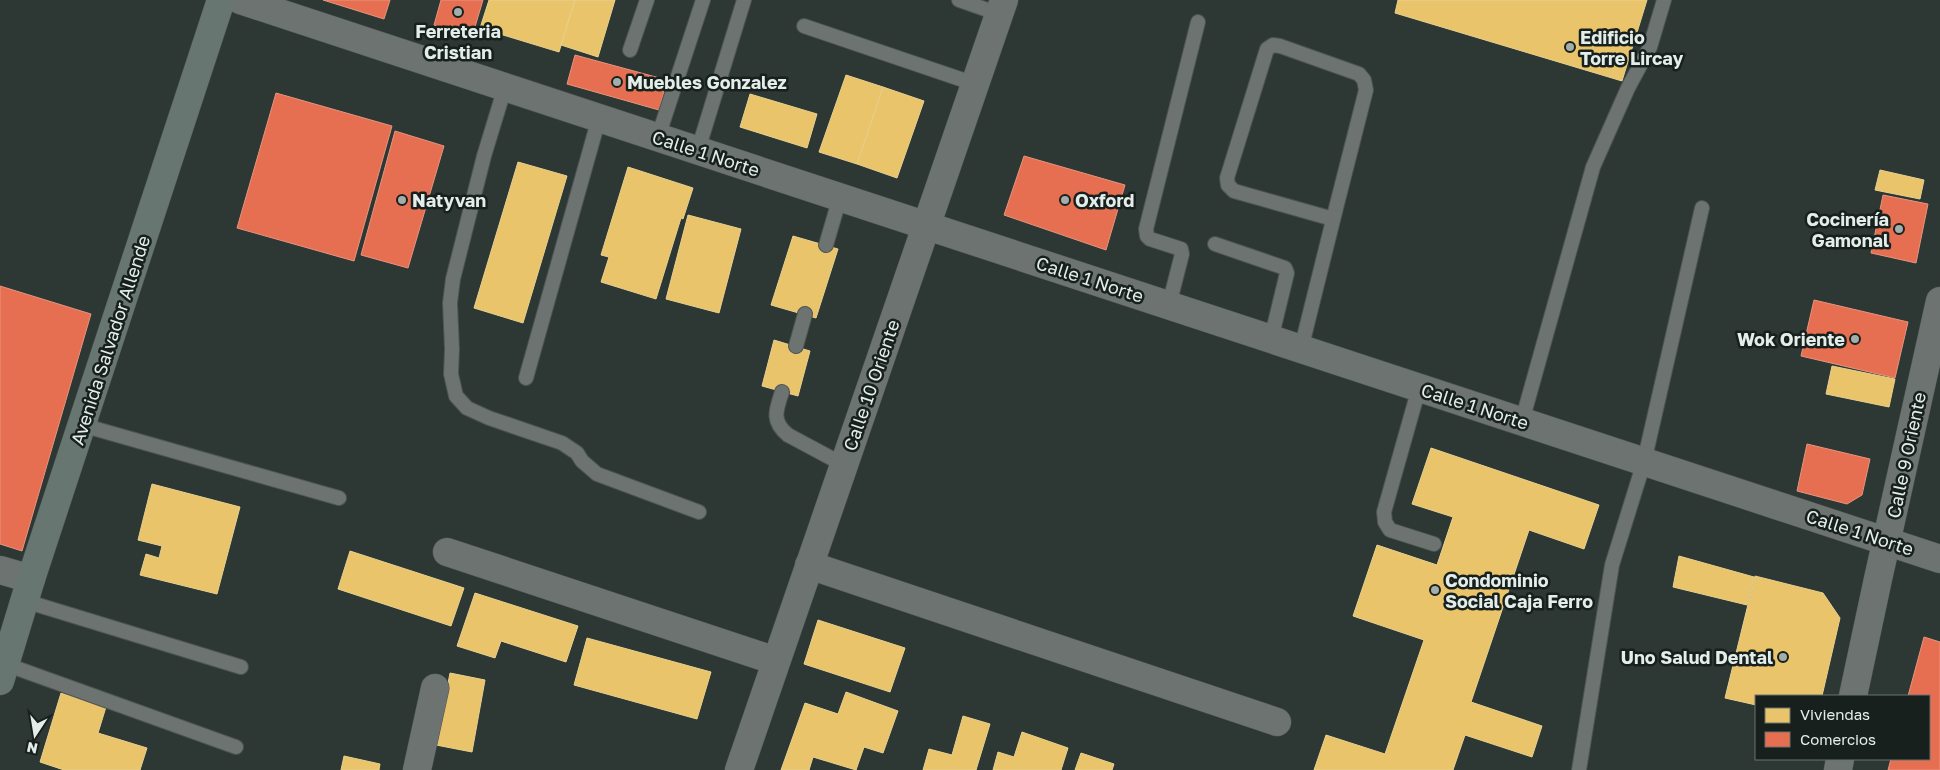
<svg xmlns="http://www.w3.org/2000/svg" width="1940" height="770" font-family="'Golos Text',sans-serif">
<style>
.homes{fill:#e9c46a;stroke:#e7d190}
.shops{fill:#e76f51;stroke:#e6957f}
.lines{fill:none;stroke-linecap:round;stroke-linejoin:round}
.lane-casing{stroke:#4c5451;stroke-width:16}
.street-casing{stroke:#4c5451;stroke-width:29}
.secondary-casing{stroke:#4c5451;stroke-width:29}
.primary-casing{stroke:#4c5451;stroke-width:29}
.lane{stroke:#6c7370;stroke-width:14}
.street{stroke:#6c7370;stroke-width:28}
.secondary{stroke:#6c7370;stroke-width:28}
.primary{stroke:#687671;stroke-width:28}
.poi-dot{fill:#a3aeaa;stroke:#18201d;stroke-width:2}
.labels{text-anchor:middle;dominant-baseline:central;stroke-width:5;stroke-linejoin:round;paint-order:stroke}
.poi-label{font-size:18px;font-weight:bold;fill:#e3eeea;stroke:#18201d;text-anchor:start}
.street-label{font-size:18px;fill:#e3eeea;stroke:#18201d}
</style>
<rect width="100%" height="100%" fill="#2d3734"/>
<g class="homes">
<polygon points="489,0 575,0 559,52 480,28"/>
<polygon points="575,0 615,0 598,57 561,45"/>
<polygon points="1398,0 1647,0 1622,81 1395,13"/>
<polygon points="846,75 883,87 857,164 819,152"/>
<polygon points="883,87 924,101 897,178 857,164"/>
<polygon points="750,94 817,114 807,148 740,127"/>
<polygon points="518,162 567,176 523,323 474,308"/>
<polygon points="628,167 693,188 683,219 681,218 656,299 601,282 609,257 601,255"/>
<polygon points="1880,170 1924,180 1920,199 1875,190"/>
<polygon points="688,215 741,229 719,313 666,299"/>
<polygon points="793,236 838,249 816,318 771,305"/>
<polygon points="774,340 810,351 798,396 762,386"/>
<polygon points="1832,366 1895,379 1889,407 1826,394"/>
<polygon points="1431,448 1599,505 1584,549 1529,530 1471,702 1542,726 1532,757 1465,735 1453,770 1314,770 1326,735 1385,754 1424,640 1353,616 1377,545 1437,565 1453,517 1412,504"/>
<polygon points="152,484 240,507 217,594 140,575 146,554 159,558 162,546 138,540"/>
<polygon points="350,551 464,588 451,626 338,589"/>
<polygon points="1679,556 1754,577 1747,605 1673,587"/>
<polygon points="1755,576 1823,593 1840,618 1822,696 1756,696 1756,705 1725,698"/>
<polygon points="475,593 578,626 566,662 501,641 495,658 457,646"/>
<polygon points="818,620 905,648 890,692 804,664"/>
<polygon points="587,638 711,672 697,719 574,685"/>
<polygon points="450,673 485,680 472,752 436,745"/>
<polygon points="846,692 898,711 883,753 864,747 856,770 813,757 809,770 781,770 805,703 838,714"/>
<polygon points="61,693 106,707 98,733 147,748 140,770 64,770 40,762"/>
<polygon points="963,716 990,724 976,770 923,770 929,749 952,755"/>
<polygon points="1022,732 1068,748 1061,770 993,770 998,752 1014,757"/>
<polygon points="1081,753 1114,764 1112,770 1075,770"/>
<polygon points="344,756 380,764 379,770 341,770"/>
</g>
<g class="shops">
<polygon points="323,0 390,0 384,19"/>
<polygon points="441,0 483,0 472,37 434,25"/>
<polygon points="575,55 667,80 659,110 567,84"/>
<polygon points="276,93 392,126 354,261 237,228"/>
<polygon points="395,131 444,146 408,268 361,255"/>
<polygon points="1024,156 1125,185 1106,250 1004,215"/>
<polygon points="1883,195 1928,204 1916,263 1871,253"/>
<polygon points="0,286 91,314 22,551 0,544"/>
<polygon points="1814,300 1908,322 1895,378 1801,356"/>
<polygon points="1807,444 1870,459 1862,495 1847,504 1797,491"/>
<polygon points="1924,637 1940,642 1940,770 1888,770 1891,759 1929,759 1929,696 1908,696"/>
</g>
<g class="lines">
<defs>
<g id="lane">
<polyline points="959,0 999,14"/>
<polyline points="804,26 975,84"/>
<polyline points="630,50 647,0"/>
<polyline points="505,87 484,156 453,279 450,303 452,349 451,374 456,396 467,408 489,418 562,443 577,453 582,461 597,474 699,512"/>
<polyline points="658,137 703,0"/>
<polyline points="698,150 744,0"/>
<polyline points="1215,244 1285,268 1287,273 1271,339"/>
<polyline points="826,245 840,197"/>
<polyline points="1169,305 1182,254 1181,249 1150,239 1147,236 1146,229 1198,22"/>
<polyline points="796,346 805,314"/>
<path d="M1301 349C1322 263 1344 176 1366 90L1364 80 1359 74 1280 46 1273 45 1267 49 1227 178 1228 185 1234 191 1333 219"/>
<polyline points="526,378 599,118"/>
<polyline points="1419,388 1384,512 1385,522 1390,530 1434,544"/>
<path d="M782 392C776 410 771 421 788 435L844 465"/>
<polyline points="1522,421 1593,167 1628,88 1650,47 1664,0"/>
<polyline points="82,425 339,498"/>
<polyline points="25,601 241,667"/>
<polyline points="5,664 236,747"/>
<polyline points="1579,770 1612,565 1644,462 1702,208"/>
</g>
<g id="street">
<polyline points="447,552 776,661"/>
<polyline points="809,565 1277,722"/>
<polyline points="417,770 435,688"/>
<polyline points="739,770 1004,0"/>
</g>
<g id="secondary">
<polyline points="240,0 1940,559"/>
<polyline points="0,570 31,579"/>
<polyline points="1853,696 1878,579 1940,301"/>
<polyline points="1838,770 1840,759"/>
</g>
<polyline id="primary" points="0,681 31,579 221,0"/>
</defs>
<use href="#lane" class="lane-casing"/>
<use href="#street" class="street-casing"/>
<use href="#secondary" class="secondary-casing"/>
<use href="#primary" class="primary-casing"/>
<use href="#lane" class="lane"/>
<use href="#street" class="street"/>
<use href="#secondary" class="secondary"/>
<use href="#primary" class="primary"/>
</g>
<g class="poi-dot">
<circle cx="458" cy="12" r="5"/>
<circle cx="1570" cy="47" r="5"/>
<circle cx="617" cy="82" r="5"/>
<circle cx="402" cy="200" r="5"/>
<circle cx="1065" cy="200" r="5"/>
<circle cx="1899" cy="229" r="5"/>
<circle cx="1855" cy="339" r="5"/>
<circle cx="1435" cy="590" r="5"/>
<circle cx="1783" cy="657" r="5"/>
</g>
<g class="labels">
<g class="poi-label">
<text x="458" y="31" text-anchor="middle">Ferreteria<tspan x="458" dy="21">Cristian</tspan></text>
<text x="1580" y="37">Edificio<tspan x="1580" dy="21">Torre Lircay</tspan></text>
<text x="627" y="82">Muebles Gonzalez</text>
<text x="412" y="200">Natyvan</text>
<text x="1075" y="200">Oxford</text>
<text x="1889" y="219" text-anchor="end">Cocinería<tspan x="1889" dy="21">Gamonal</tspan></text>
<text x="1845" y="339" text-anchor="end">Wok Oriente</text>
<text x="1445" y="580">Condominio<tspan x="1445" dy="21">Social Caja Ferro</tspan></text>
<text x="1773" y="657" text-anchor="end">Uno Salud Dental</text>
</g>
<g class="street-label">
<text transform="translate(706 153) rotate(18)">Calle 1 Norte</text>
<text transform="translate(1090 279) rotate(18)">Calle 1 Norte</text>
<text transform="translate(110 340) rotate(-72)">Avenida Salvador Allende</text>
<text transform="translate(871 385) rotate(-71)">Calle 10 Oriente</text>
<text transform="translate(1475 406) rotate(18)">Calle 1 Norte</text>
<text transform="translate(1906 455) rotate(-78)">Calle 9 Oriente</text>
<text transform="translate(1860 532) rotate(18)">Calle 1 Norte</text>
</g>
</g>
<rect x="1755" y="695" width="175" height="65" fill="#18201d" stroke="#69726f"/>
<rect x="1765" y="708" width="25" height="15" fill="#e9c46a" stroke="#69726f"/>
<text x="1800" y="720" font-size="15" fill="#e3eeea">Viviendas</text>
<rect x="1765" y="732" width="25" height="15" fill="#e76f51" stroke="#69726f"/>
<text x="1800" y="745" font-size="15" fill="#e3eeea">Comercios</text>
<g transform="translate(35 735) rotate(192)" stroke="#18201d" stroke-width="4" paint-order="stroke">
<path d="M0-4L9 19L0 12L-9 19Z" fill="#e3eeea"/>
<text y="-8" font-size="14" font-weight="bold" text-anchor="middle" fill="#e3eeea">N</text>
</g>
</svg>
